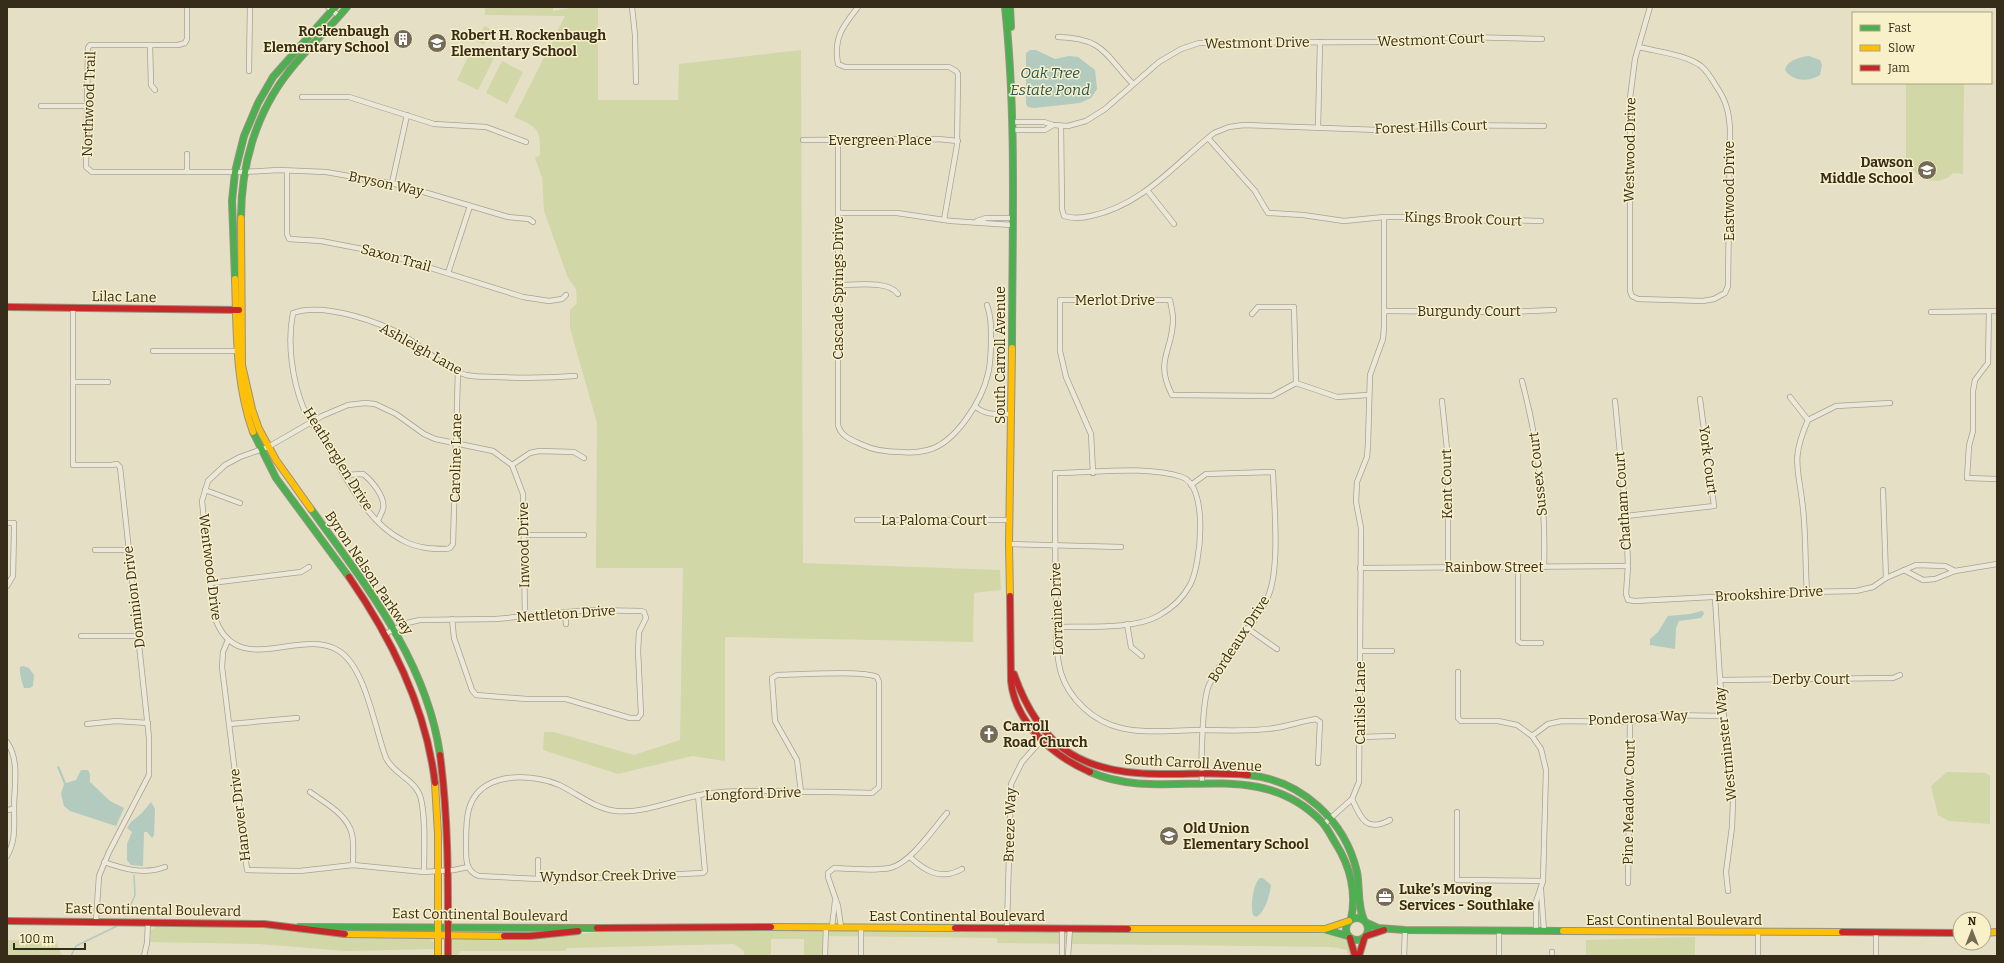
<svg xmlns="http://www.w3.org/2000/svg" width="2004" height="963" font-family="Bitter,serif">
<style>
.green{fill:#d1d7a7}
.water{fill:#b3cabe}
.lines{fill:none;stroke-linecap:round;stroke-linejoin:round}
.stream{stroke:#b3cabe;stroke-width:1.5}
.street-casing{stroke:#a8a290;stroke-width:6}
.fast-casing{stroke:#999180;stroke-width:8}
.slow-casing{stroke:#999180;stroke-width:8}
.jam-casing{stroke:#999180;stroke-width:8}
.street{stroke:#ece8d9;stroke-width:4.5}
.fast{stroke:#4caf50;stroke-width:6}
.slow{stroke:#ffc107;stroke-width:6}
.jam{stroke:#c62828;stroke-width:6}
.labels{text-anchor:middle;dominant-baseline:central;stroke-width:3;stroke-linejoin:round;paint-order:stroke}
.poi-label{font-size:14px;font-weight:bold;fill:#372b19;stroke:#f8f0c9;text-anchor:start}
.street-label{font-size:14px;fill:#372b19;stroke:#f8f0c9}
.water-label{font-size:15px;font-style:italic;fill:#275658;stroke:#f8f0c9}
</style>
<rect width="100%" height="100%" fill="#e5dfc6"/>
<g class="green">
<path d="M485 7H553V11L577 7H598V100H678L679 64 801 50 803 563 1000 570 1001 590 974 593 973 642 725 637V761L692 756 618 774 543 750 544 732H554L634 755 680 740 683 568H596L597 423 570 328V310L577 303 576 289 568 278 544 211 542 177 535 158 540 155C541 128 537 127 514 117L565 16 485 15Z"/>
<polygon points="485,26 493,31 484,45 476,40"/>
<polygon points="473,47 494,58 478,90 457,80"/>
<polygon points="502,61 523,72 507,104 486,93"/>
<path d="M1906 83H1964L1963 174 1953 173C1938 190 1911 177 1906 157Z"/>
<polygon points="1947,772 1986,773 1990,776 1990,824 1949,821 1938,815 1931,786"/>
<polygon points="159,925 290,928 343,937 429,938 434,943 434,949 346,951 259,944 150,942 151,930"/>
<path d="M638 929 1332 933C1349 937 1349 940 1353 956H1348L1347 950 1332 947 998 943 997 938 823 936 822 956H804V939H771V956H744V951L734 944 567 948 565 951H461L457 956H449L450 941 455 938C477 938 500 940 522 939 561 938 599 930 638 929Z"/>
<polygon points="1695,937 1695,956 1586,956 1586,940"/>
<polygon points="7,940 56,942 62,956 7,956"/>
</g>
<g class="water">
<polygon points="1030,50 1036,50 1055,59 1069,56 1078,57 1095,70 1097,89 1091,98 1080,103 1034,108 1028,107 1026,104 1026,53"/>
<path d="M1809 56 1820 60 1822 65 1820 75C1809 82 1793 82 1785 70 1787 60 1800 57 1809 56Z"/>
<polygon points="1701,611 1703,611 1704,614 1701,618 1679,621 1676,628 1675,649 1650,645 1650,639 1658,632 1668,616 1690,614"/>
<path d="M23 666 29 668 34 675 33 686 30 688H24C22 683 19 672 20 667Z"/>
<polygon points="59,766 66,783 76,780 81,770 88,770 90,774 90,782 110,801 124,808 116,826 70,811 64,806 61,794 64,784 57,767"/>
<polygon points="151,802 155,809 154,835 152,838 147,832 144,832 143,866 131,865 127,860 127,844 132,832 127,828 131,822 142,813"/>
<path d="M1260 878H1263L1271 885C1270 894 1265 913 1256 917L1253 915C1250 906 1253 884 1260 878Z"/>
</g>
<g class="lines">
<g class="stream">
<polyline points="126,916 135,895 134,875"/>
<polyline points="71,956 76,946 117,926"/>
</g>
<defs>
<g id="street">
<polyline points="187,7 187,39 185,43 178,45 90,45 88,48 86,167 92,172 244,172 278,170 326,172 400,185 508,217 529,219 533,222"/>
<polyline points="328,7 339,16"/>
<polyline points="632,7 635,35 636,82"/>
<path d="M858 7C843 26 833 38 838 64L845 67H949L956 71 958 74 957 145 944 220"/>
<path d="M1058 37C1104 38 1105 55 1133 84"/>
<polyline points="150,45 151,85 155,90"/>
<path d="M1639 47C1658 52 1684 54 1701 66 1707 71 1712 79 1716 86 1726 100 1729 112 1730 129L1728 286 1725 293 1714 299 1703 301 1638 299 1632 296 1630 291V98L1635 59 1650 7"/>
<polyline points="249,71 250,7"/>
<polyline points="302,97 349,97 434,124 486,127 526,142"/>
<polyline points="41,106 88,106"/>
<polyline points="1012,122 1044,122 1053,125 1068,126 1086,121 1105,109 1159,62 1181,49 1199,43 1375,42 1464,37 1542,39"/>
<path d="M1061 126 1062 209 1064 216C1073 219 1082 218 1091 216 1143 205 1175 164 1214 133L1229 127 1244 125 1378 130 1430 125 1544 126"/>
<polyline points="1318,127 1320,42"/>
<polyline points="1012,130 1045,130 1053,125"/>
<polyline points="1208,138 1255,191 1268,213 1303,215 1344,221 1384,217 1414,217 1458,221 1502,220 1541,221"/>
<polyline points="803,140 938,139 958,141"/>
<path d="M838 140V425C841 437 852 440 863 445 875 451 887 452 901 452 910 453 920 452 928 450 956 443 982 400 988 374 991 362 991 350 991 338 991 326 991 316 987 305"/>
<polyline points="287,171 287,234 289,239 321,241 383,253 523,297 549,301 562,299 566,295"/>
<polyline points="187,172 187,154"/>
<polyline points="392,183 407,115"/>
<polyline points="1147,190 1174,224"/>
<polyline points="838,213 897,213 951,221 1012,225"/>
<polyline points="977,221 986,218 1012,218"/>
<polyline points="448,273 470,206"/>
<path d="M838 285C854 285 889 280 898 294"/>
<polyline points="73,308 73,465 111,465 117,464 120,467 149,738 149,775 109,852 99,876 96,921"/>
<polyline points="1384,311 1506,312 1554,310"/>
<polyline points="1989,311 1988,363 1975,380 1973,391 1973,431 1969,446 1967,478 1997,479"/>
<polyline points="1931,312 1997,311"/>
<polyline points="1252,314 1258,307 1294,307 1296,383"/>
<polyline points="153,351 240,351"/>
<path d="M458 370 453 544 450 548 447 549C431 549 416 548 402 540 367 522 347 479 327 446 319 433 309 420 303 407 292 379 287 342 293 313 324 302 382 322 409 339 426 350 447 369 466 375 475 377 486 377 496 377 522 378 548 378 575 376"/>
<path d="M1522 381C1538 441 1546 505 1544 567"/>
<polyline points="73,382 108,382"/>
<polyline points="1790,397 1808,420"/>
<polyline points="1442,401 1448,459 1448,567"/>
<polyline points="1615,401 1626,516 1628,566 1626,594 1628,600 1635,601 1807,592 1856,591 1873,587 1886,578 1916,565 1945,566 1955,571"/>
<path d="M975 406C985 416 999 414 1012 414"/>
<polyline points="512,465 530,453 539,451 574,452 584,458"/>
<path d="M1093 473 1091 434 1066 377 1060 351V300H1170C1171 306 1173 313 1173 319 1173 352 1154 359 1172 395L1272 396 1296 383 1337 397 1368 395"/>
<path d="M345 475 363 474C371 480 386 497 383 509 382 513 379 517 378 521"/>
<path d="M1191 485 1206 474 1273 472C1274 505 1280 565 1269 594 1256 627 1224 652 1209 685 1202 700 1201 763 1202 782"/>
<polyline points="205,490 240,503"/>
<polyline points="1883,490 1886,578"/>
<polyline points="1626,516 1714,506 1700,399"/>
<polyline points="857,520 1010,520"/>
<polyline points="7,523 14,523 14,530 13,576 7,586"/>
<polyline points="524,535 584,535"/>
<polyline points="1009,544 1121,547"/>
<polyline points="95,550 129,550"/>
<polyline points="1518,567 1518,641 1521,643 1541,643"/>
<polyline points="1360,568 1628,566"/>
<polyline points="1904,570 1923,580 1935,579 1955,571 1997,564"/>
<polyline points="211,583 301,572 309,567"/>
<path d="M1807 592C1805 564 1806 536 1803 509 1799 468 1790 461 1808 420L1836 406 1890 403"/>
<polyline points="1715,597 1720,680 1733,802 1732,827 1726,872 1728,891"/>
<polyline points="565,612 566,624"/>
<polyline points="1127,624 1131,647 1142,656"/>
<path d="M1056 627C1085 626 1133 630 1158 616 1171 609 1183 598 1190 585 1201 565 1209 486 1182 477 1145 465 1094 473 1055 473 1055 517 1055 560 1056 603 1056 626 1055 651 1061 673 1069 699 1094 722 1121 728 1145 734 1174 730 1199 730 1224 730 1249 732 1275 728 1289 726 1302 721 1316 719L1320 722 1318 763"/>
<polyline points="1247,628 1277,649"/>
<polyline points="385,634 407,623 420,620 496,619 589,610 641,611 644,612 646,618 639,632 638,651 641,714 638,718 630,718 566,699 527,699 476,695 472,690 454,638 452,619"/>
<polyline points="81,636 138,636"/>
<polyline points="228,640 223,652 222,667 247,870 300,871 353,865 424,872 454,870 468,867"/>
<polyline points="1360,651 1392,651"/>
<polyline points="1458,672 1458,718 1461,721 1498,721 1517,725 1532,736 1541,749 1546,770 1543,881 1536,902 1536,931"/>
<polyline points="1720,680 1893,678 1900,675"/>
<polyline points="87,724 116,721 148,723"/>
<polyline points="230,724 297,718"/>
<polyline points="1532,736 1548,724 1562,721 1630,722 1665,715 1724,716"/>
<polyline points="1360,737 1393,736"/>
<path d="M7 742C20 761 14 786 14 808 14 825 16 841 7 856"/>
<path d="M310 792C325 803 347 814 352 834 354 843 353 855 353 865"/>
<path d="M698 795 705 871 703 873 560 880 479 876C465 871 466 858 466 846 466 821 465 795 491 783 513 773 547 777 567 789 583 798 598 809 616 811 647 814 680 797 711 793 734 790 758 791 781 791 811 792 841 792 872 793L879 787V682L877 677C861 670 798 675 777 675L772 678 775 721 797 760 801 792"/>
<path d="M1352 799C1361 818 1366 833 1390 820"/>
<polyline points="7,810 14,809"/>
<polyline points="1457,812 1457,880 1543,881"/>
<polyline points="1324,824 1352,799 1359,782 1361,528 1356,502 1357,482 1367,457 1368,444 1370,375 1383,339 1384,327 1384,217"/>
<path d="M910 857C925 871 941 881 962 869"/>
<polyline points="538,860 538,878"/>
<path d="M104 862C124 869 144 875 165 867"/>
<path d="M424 872C424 848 426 822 421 799 416 779 394 775 386 758 375 730 366 668 339 651 300 626 235 682 214 615L202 501 208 481 225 465 240 457 268 447 322 416 348 405 365 403 375 404 396 414 424 434 435 439 493 451 512 465 523 494 525 617"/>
<polyline points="1628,883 1630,722"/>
<polyline points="1541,890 1544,931"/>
<polyline points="832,927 835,901"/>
<path d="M841 927 838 906 828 877V873L834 868C850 869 874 871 890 868 911 863 933 829 947 813"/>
<polyline points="861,927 861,956"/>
<polyline points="1007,927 1011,784 1022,762 1046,735"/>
<polyline points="1499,931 1499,956"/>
<polyline points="1876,934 1876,956"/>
<polyline points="1552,952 1552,956"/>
<polyline points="144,956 147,943 148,923"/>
<polyline points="825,956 826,927"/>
<polyline points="1062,956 1062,928"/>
<polyline points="1068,956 1070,928"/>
<polyline points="1404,956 1405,930"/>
<polyline points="1758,956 1758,933"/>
</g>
<g id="fast">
<path d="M1005 7C1017 120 1012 234 1012 348"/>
<polyline points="1010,7 1011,27"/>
<path d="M241 218C241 165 256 112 290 70 307 48 329 29 347 7"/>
<polyline points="235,279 232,201 235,172 244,136 258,103 273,77 335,7"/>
<polyline points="253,432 276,478 349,577"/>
<path d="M311 509C365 584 427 661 440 755"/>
<path d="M1090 772C1165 805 1255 753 1321 821 1327 827 1331 836 1336 844 1350 866 1357 893 1351 919"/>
<path d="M1248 775C1301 780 1345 820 1357 872 1360 888 1357 905 1364 920"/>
<circle cx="1357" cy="929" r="11"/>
<polyline points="1367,923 1378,928 1405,930 1563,931"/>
<polyline points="299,927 597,928"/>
<polyline points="1327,930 1348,936"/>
</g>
<g id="slow">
<polyline points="241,218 242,365 252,409 259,429 276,460 311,509"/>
<path d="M235 279C237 331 235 382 253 432"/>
<polyline points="1010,596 1009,544 1012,348"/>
<polyline points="435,783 438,834 438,956"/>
<polyline points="771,927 955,928"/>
<polyline points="1128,929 1325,929 1349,921"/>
<polyline points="1563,931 1842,932"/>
<polyline points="1984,933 1997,932"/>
<polyline points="345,934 504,936"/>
</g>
<g id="jam">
<polyline points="7,307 239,310"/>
<path d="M349 577C392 639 426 707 435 783"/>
<path d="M1010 596 1011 681C1015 723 1053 756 1090 772"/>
<path d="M1014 674C1041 751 1086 775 1165 774 1193 774 1220 772 1248 775"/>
<path d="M440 755C449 822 448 889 448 956"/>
<polyline points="7,921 264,924 345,934"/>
<polyline points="597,928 771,927"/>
<polyline points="955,928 1128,929"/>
<polyline points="1842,932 1960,933"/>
<polyline points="504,936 530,936 578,931"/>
<polyline points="1366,936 1384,930"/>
<polyline points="1350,938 1355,956"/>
<polyline points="1359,956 1364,939"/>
</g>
</defs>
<use href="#street" class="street-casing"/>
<use href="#fast" class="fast-casing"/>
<use href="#slow" class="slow-casing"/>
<use href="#jam" class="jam-casing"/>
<use href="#street" class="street"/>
<use href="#fast" class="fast"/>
<use href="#slow" class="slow"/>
<use href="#jam" class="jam"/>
</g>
<defs>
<symbol id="building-disc" viewBox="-11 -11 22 22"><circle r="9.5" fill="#746a56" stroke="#f8f0c9"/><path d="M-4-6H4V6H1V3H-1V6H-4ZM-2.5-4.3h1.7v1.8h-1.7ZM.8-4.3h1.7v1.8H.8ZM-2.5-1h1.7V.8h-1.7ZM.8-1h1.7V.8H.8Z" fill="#fff"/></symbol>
<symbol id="school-disc" viewBox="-11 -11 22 22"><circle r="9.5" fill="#746a56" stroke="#f8f0c9"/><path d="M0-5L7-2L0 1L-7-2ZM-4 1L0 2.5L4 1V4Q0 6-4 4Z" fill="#fff"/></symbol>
<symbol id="church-disc" viewBox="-11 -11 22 22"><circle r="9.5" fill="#746a56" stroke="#f8f0c9"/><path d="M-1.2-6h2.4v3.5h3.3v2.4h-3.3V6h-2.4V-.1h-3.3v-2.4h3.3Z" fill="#fff"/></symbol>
<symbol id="office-disc" viewBox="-11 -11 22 22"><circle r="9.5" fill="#746a56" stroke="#f8f0c9"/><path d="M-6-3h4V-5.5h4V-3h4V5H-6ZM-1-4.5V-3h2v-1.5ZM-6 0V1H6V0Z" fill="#fff"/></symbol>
</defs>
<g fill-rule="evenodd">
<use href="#building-disc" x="392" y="28" width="22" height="22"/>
<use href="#school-disc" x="426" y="32" width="22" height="22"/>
<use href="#school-disc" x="1916" y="159" width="22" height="22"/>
<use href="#church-disc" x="978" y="723" width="22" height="22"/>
<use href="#school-disc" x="1158" y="825" width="22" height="22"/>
<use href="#office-disc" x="1374" y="886" width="22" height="22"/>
</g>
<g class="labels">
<g class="poi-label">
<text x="389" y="31" text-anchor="end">Rockenbaugh<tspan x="389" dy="16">Elementary School</tspan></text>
<text x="451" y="35">Robert H. Rockenbaugh<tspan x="451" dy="16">Elementary School</tspan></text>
<text x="1913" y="162" text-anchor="end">Dawson<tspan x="1913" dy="16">Middle School</tspan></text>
<text x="1003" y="726">Carroll<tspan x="1003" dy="16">Road Church</tspan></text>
<text x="1183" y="828">Old Union<tspan x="1183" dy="16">Elementary School</tspan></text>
<text x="1399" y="889">Luke’s Moving<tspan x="1399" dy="16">Services - Southlake</tspan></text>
</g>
<g class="street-label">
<text transform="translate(1431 40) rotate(-2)">Westmont Court</text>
<text transform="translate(1257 43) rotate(-1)">Westmont Drive</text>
<text transform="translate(89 104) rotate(-88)">Northwood Trail</text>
<text transform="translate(1431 127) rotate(-2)">Forest Hills Court</text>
<text x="880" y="140">Evergreen Place</text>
<text transform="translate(1630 150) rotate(-89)">Westwood Drive</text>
<text transform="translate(386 184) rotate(12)">Bryson Way</text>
<text transform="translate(1729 191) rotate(-90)">Eastwood Drive</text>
<text transform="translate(1463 219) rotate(2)">Kings Brook Court</text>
<text transform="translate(396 258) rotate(15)">Saxon Trail</text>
<text transform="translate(838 288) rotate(-90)">Cascade Springs Drive</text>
<text transform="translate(124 297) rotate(1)">Lilac Lane</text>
<text x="1115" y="300">Merlot Drive</text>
<text x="1469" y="311">Burgundy Court</text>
<text transform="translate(421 349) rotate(29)">Ashleigh Lane</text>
<text transform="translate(1000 355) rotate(-90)">South Carroll Avenue</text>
<text transform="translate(456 458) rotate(-89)">Caroline Lane</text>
<text transform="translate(338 459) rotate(58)">Heatherglen Drive</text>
<text transform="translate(1708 460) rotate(83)">York Court</text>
<text transform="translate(1538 474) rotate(-96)">Sussex Court</text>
<text transform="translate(1447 484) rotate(-91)">Kent Court</text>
<text transform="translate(1623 501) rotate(-94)">Chatham Court</text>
<text x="934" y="520">La Paloma Court</text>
<text transform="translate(524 545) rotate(-91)">Inwood Drive</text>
<text transform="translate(210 567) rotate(83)">Wentwood Drive</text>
<text x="1494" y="567">Rainbow Street</text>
<text transform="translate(369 573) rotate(56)">Byron Nelson Parkway</text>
<text transform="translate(1769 594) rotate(-3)">Brookshire Drive</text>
<text transform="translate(134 597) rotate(-97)">Dominion Drive</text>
<text transform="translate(1057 609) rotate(-92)">Lorraine Drive</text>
<text transform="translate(566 614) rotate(-4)">Nettleton Drive</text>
<text transform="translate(1239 639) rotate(-57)">Bordeaux Drive</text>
<text x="1811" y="679">Derby Court</text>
<text transform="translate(1360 703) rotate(-90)">Carlisle Lane</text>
<text transform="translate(1638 718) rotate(-3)">Ponderosa Way</text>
<text transform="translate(1726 744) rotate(-96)">Westminster Way</text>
<text transform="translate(1193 763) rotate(3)">South Carroll Avenue</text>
<text transform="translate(753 794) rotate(-2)">Longford Drive</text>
<text transform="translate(1629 802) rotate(-89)">Pine Meadow Court</text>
<text transform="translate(240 815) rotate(-97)">Hanover Drive</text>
<text transform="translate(1010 825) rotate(-88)">Breeze Way</text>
<text transform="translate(608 876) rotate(-1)">Wyndsor Creek Drive</text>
<text transform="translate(153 910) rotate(1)">East Continental Boulevard</text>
<text transform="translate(480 915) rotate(1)">East Continental Boulevard</text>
<text x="957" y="916">East Continental Boulevard</text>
<text x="1674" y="920">East Continental Boulevard</text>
</g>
<g class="water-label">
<text x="1050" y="73">Oak Tree<tspan x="1050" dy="17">Estate Pond</tspan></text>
</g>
</g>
<rect width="2004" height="963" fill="none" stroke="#372b19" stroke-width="16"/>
<rect x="1852" y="12" width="140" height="72" fill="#f8f0c9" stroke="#aba183"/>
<rect x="1860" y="25" width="20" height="6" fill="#4caf50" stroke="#aba183"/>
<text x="1888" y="32" font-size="12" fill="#372b19">Fast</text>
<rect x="1860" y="45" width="20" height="6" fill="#ffc107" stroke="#aba183"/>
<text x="1888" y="52" font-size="12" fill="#372b19">Slow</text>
<rect x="1860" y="65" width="20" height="6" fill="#c62828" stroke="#aba183"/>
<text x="1888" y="72" font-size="12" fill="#372b19">Jam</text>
<g transform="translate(1972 931)"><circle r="19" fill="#f8f0c9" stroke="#aba183"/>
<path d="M0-3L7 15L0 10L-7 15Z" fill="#746a56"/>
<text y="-6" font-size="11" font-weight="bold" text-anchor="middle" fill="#372b19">N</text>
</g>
<path d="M14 943v6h71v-6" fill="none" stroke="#372b19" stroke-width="2"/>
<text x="20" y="943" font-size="12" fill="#372b19" stroke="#f8f0c9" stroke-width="3" paint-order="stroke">100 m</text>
</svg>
